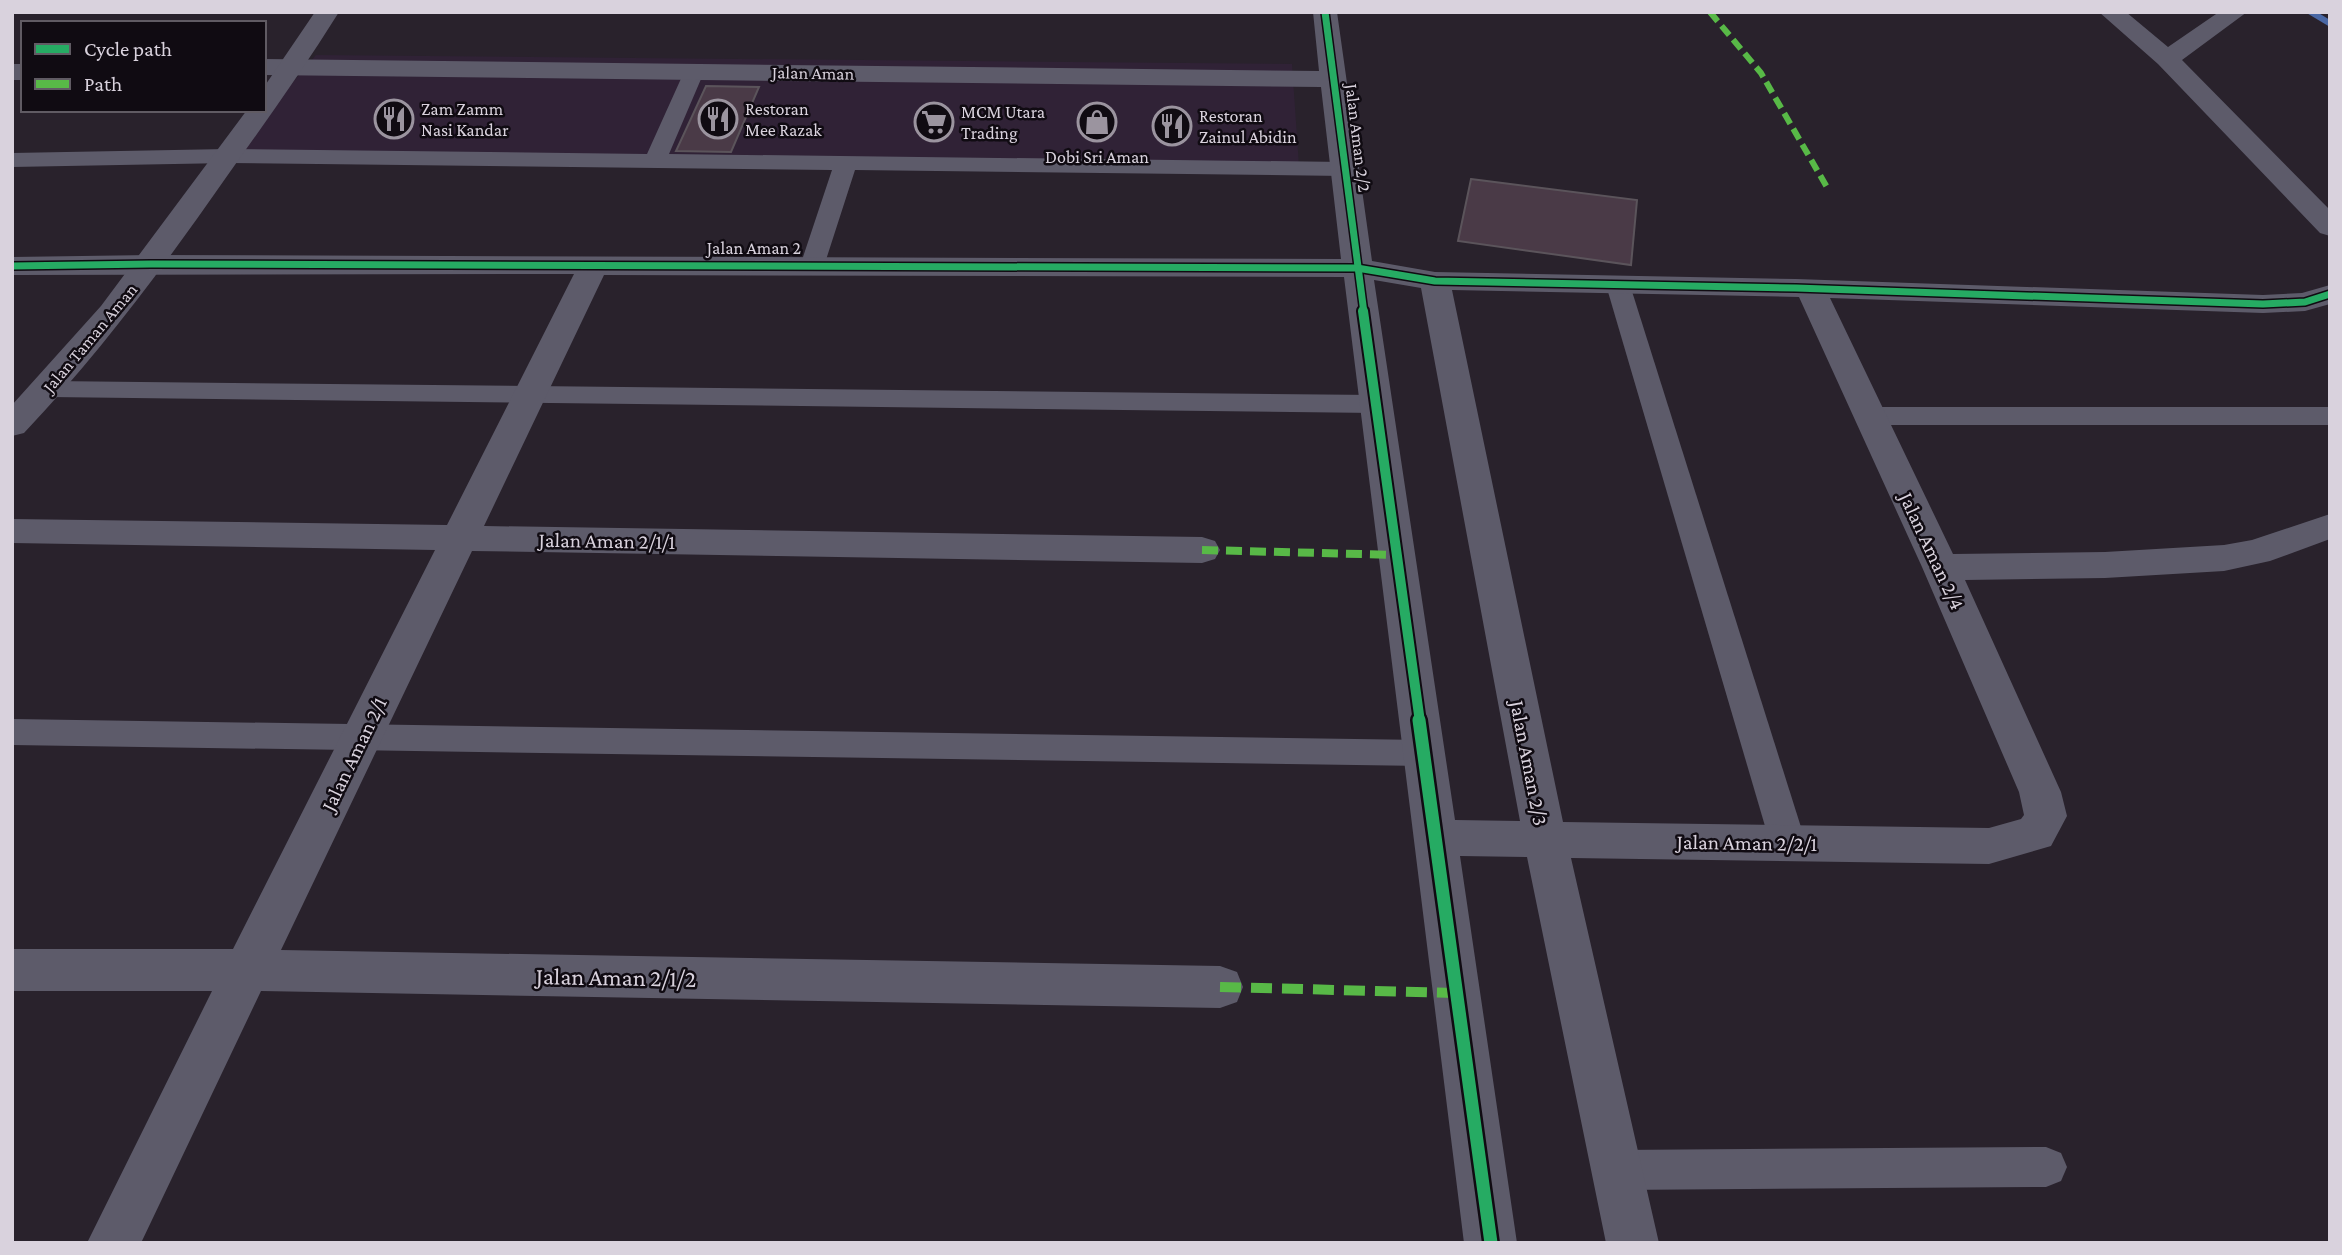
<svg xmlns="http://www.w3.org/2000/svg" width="2342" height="1255" font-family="'Crimson Pro',serif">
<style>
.built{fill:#302236}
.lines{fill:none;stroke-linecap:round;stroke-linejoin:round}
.stream{fill:#4a68a5;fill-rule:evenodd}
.building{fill:#4a3a47;stroke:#5b545b;stroke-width:2}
.service{fill:#5d5b6a;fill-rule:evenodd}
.minor{fill:#5d5b6a;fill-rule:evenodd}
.tertiary{fill:#5d5b6a;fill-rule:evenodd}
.quiet-far2{stroke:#58b947;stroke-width:6;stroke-dasharray:12 6;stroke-linecap:butt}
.quiet-far1{stroke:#58b947;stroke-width:8;stroke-dasharray:16 8;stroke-linecap:butt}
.quiet{stroke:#58b947;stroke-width:10;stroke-dasharray:21 10;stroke-linecap:butt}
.cycleway-far2-casing{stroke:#100b12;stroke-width:10}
.cycleway-far1-casing{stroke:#100b12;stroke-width:14}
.cycleway-casing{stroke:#100b12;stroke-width:18}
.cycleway-far2{stroke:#26ab63;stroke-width:7}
.cycleway-far1{stroke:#26ab63;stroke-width:10}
.cycleway{stroke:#26ab63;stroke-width:13}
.labels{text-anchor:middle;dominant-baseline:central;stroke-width:5;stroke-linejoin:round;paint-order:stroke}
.far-street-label{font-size:18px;fill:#d9d2dd;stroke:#100b12}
.far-poi-label{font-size:18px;fill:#d9d2dd;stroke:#100b12;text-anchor:start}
.street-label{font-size:21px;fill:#d9d2dd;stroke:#100b12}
.near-street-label{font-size:24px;fill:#d9d2dd;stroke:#100b12}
</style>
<rect width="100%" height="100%" fill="#29222c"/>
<polygon class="built" points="316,55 1292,64 1299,166 232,154"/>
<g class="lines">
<polygon class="stream" points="2305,12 2317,12 2330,20 2330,27"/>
</g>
<g class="building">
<polygon points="706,86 759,87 731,152 676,151"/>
<polygon points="1471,179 1637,200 1631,265 1458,241"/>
</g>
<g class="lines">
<g class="service">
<polygon points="694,66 701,68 704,72 669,154 1344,162 1352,164 1355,169 1352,174 1344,176 855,170 824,266 821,271 812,273 803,271 800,266 832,170 228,163 12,167 12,153 228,149 647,154 684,72 687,68"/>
<polygon points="1618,278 1627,280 1630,285 1806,843 1801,853 1788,858 1775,853 1770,843 1606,285 1609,280"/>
<polygon points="50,381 1376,395 1386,398 1390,404 1386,410 1376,413 50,397 40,395 37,389 40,383"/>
<polygon points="1868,407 2330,407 2330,425 1868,425 1858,422 1854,416 1858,410"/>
<polygon points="12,719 1424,740 1436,744 1441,753 1436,762 1424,766 12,745"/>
<polygon points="2046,1147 2061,1153 2067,1167 2061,1181 2046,1187 1617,1190 1602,1184 1596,1170 1602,1156 1617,1150"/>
</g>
<g class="minor">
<path d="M1313 12H1337L1372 261 1435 272 1796 279 2263 295 2302 293 2330 285V304L2305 311 2263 313 1830 298 1953 554 2105 552 2224 545 2252 540 2330 514V539L2270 561 2224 571 2105 578 1965 580 2061 792 2067 816 2051 846 1989 864 1571 858 1659 1243H1606L1527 857 1460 856 1517 1243H1464L1344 277 604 275 484 526 1202 537 1215 541 1220 550 1215 559 1202 563 472 551 281 950 1220 966 1237 972 1243 987 1237 1002 1220 1008 261 991 141 1243H87L212 991H12V949H233L435 550 12 543V519L447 525 574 274 12 275V257L151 255 1341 259 1321 87 264 75V59L1319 71ZM1374 280 1421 288 1520 821 1455 820ZM1452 290 1799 297 1922 567 2019 792 2024 815 2021 819 1989 828 1563 822Z"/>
<polygon points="2099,12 2126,12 2168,47 2219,12 2247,12 2182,60 2330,210 2330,236 2320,233 2158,64"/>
<rect x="12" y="64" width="11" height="16"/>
</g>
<path class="tertiary" d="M315 12H339C303 70 264 124 225 179 163 268 99 354 24 433L12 436V405L101 306 247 110H264V87Z"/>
<polyline class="quiet-far2" points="1710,12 1761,73 1828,189"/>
<polyline class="quiet-far1" points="1202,550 1397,555"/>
<polyline class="quiet" points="1220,987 1456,993"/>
<defs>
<g id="cycleway-far2">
<polyline points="1325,12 1364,313"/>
<polyline points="12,266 151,264 1357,268 1435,281 1796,288 2263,304 2305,302 2330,294"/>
</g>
<polyline id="cycleway-far1" points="1363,311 1420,722"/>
<polyline id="cycleway" points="1419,720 1491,1243"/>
</defs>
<use href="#cycleway-far2" class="cycleway-far2-casing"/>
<use href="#cycleway-far1" class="cycleway-far1-casing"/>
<use href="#cycleway" class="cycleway-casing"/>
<use href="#cycleway-far2" class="cycleway-far2"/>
<use href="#cycleway-far1" class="cycleway-far1"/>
<use href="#cycleway" class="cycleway"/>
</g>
<defs>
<symbol id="restaurant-ring" viewBox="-11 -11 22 22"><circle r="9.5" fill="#100b12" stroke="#9b949f" stroke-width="1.5"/><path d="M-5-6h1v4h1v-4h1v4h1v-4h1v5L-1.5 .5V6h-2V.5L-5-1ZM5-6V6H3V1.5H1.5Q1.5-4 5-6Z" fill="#9b949f"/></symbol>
<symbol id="supermarket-ring" viewBox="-11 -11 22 22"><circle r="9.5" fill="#100b12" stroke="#9b949f" stroke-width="1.5"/><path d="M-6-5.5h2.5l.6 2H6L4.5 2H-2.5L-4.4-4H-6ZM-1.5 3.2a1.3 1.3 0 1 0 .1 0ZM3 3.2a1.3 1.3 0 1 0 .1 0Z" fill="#9b949f"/></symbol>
<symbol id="shop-ring" viewBox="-11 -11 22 22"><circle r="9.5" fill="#100b12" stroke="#9b949f" stroke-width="1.5"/><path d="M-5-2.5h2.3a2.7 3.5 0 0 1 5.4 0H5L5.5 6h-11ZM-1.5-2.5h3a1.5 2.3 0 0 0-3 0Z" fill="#9b949f"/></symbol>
</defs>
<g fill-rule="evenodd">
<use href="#restaurant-ring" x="372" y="97" width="44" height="44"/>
<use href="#restaurant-ring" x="696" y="97" width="44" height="44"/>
<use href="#supermarket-ring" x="912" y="100" width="44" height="44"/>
<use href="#shop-ring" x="1075" y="100" width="44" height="44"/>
<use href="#restaurant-ring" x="1150" y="104" width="44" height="44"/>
</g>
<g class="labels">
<g class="far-street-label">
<text transform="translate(813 73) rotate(1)">Jalan Aman</text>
<text transform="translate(1358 138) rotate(83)">Jalan Aman 2/2</text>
<text x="754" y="248">Jalan Aman 2</text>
<text transform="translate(90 338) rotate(-50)">Jalan Taman Aman</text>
</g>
<g class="far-poi-label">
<text x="421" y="109">Zam Zamm<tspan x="421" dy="21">Nasi Kandar</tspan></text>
<text x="745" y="109">Restoran<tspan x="745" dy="21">Mee Razak</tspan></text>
<text x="961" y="112">MCM Utara<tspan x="961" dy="21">Trading</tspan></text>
<text x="1199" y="116">Restoran<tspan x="1199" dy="21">Zainul Abidin</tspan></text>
<text x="1097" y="157" text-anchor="middle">Dobi Sri Aman</text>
</g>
<g class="street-label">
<text transform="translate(607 541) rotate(1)">Jalan Aman 2/1/1</text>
<text transform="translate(1932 551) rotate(65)">Jalan Aman 2/4</text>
<text transform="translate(354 754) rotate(-64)">Jalan Aman 2/1</text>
<text transform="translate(1529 763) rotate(79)">Jalan Aman 2/3</text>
<text transform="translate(1747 843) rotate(1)">Jalan Aman 2/2/1</text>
</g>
<g class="near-street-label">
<text transform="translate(616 977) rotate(1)">Jalan Aman 2/1/2</text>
</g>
</g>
<rect width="2342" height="1255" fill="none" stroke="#d9d2dd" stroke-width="28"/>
<rect x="21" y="21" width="245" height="91" fill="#100b12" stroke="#605b63" stroke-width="2"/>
<rect x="35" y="44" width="35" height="10" fill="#26ab63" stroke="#605b63" stroke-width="2"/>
<text x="84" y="56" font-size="21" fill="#d9d2dd">Cycle path</text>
<rect x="35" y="79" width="35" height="10" fill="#58b947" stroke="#605b63" stroke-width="2"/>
<text x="84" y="91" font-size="21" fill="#d9d2dd">Path</text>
</svg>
